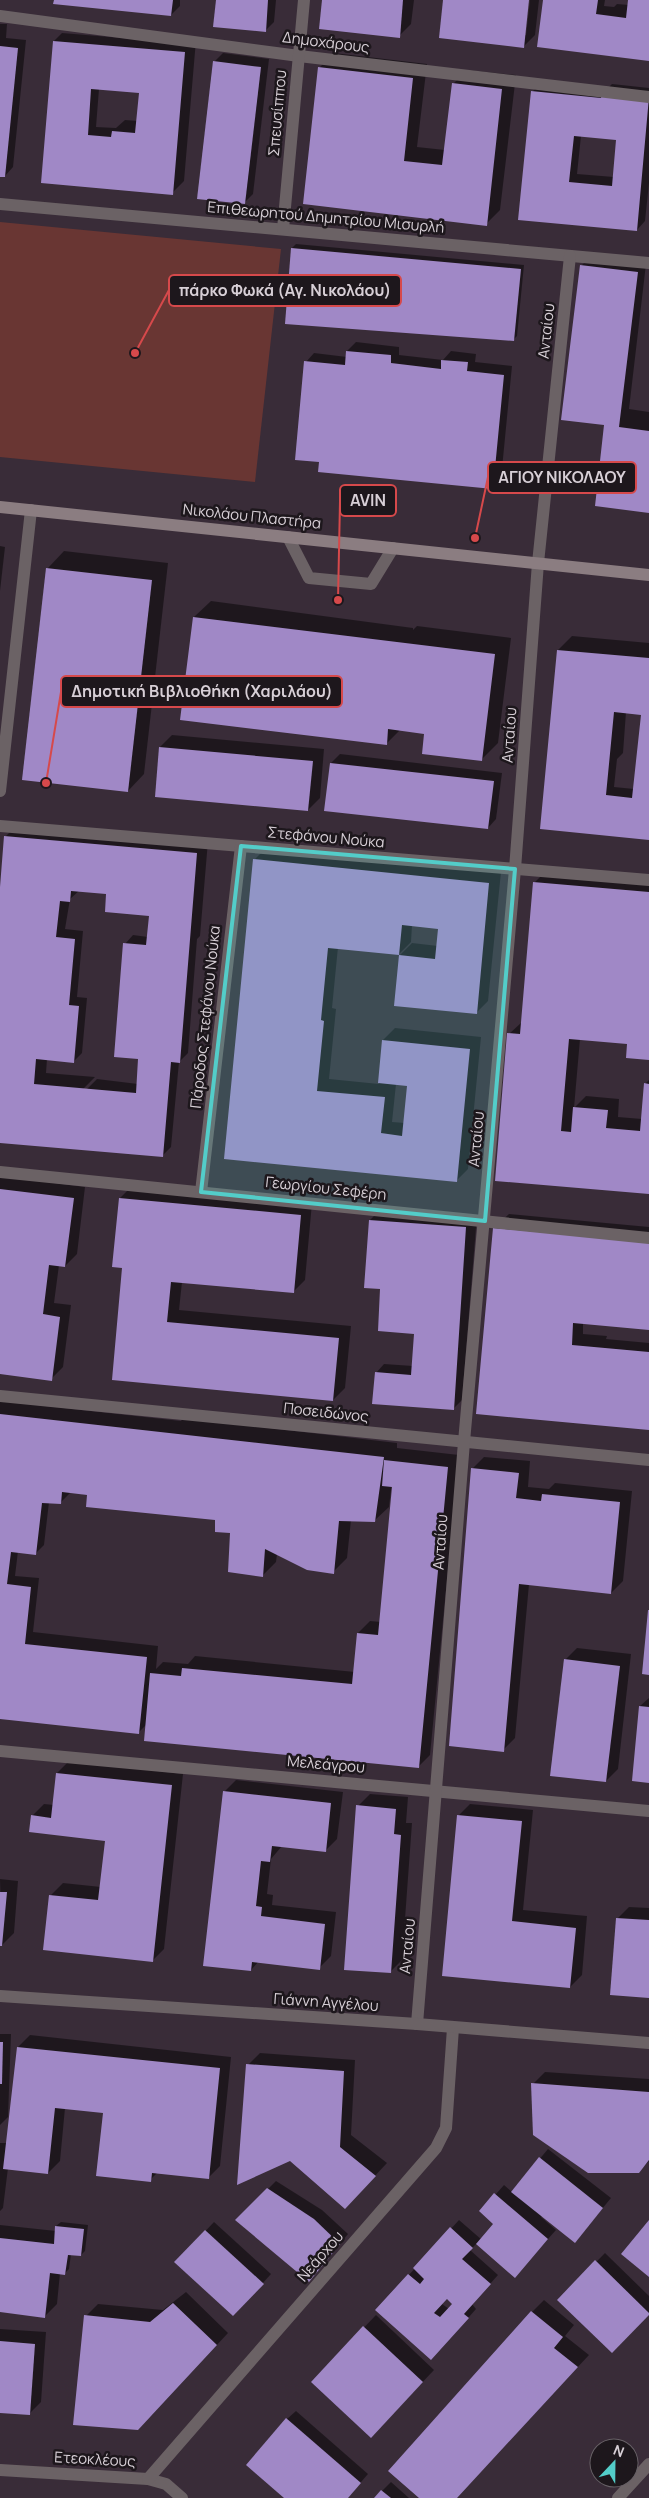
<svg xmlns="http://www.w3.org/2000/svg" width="649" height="2498" font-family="Manrope,sans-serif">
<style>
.green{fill:#693633}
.shadow{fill:#0007;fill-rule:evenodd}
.building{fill:#a088c6;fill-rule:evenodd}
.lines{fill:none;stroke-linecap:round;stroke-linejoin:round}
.service{stroke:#6b6265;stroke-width:12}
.minor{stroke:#6b6265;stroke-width:12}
.tertiary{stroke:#6b6265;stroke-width:12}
.secondary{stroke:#8b7d81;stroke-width:12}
.marked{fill:#53cdc9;fill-opacity:0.2;stroke:#53cdc9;stroke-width:4;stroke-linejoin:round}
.labels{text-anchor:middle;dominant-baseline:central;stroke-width:5;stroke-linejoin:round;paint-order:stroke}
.street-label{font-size:15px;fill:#d7cfd6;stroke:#1d171c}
.leader{fill:none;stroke:#d6494b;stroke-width:2}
.callout-dot{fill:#d6494b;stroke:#1d171c;stroke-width:2}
.callout{fill:#1d171c;stroke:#d6494b;stroke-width:2}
.callout-label{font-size:16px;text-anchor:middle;font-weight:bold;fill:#d7cfd6}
</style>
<rect width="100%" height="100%" fill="#392c38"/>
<polygon class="green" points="0,222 281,249 255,482 0,457"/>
<g class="shadow">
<polygon points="55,0 180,0 180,6 171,15"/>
<polygon points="217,0 276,0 274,22 265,31"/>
<polygon points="323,0 414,0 411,24 399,36"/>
<polygon points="444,0 528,0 524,35 526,35 530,0 539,0 535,35 523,47"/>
<polygon points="544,0 605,0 604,6 614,7 617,4 629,5 629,0 649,0 649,60"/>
<polygon points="0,24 7,24 6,38 26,40 13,167 5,176 0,175"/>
<path d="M62 33 134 39 196 40 184 181 172 193 42 182 54 41ZM99 89 140 92 138 121 125 120 116 128 96 127Z"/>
<polygon points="223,53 269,59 253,194 244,203 214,62"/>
<polygon points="334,53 427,64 417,147 445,150 453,84 467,70 516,75 500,210 486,224 304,203 319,68"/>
<path d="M541 83 606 90 612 84 649 88V183L645 221 637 230 520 218 532 92ZM581 136 618 139 614 177 577 174Z"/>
<polygon points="296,244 524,265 517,336 513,340 292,248"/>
<polygon points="590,257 646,264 629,409 649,412 649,511 606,424 581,266"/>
<polygon points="356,342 399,347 399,355 443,360 451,351 476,354 475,362 512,366 501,479 492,488 320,461 306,362 314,353 347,357 347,351"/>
<polygon points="0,546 5,547 0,591"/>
<polygon points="64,551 168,563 144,774 128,791 24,779 48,568"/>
<polygon points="211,601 413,628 413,630 417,626 511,638 498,743 481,760 426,733 401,729 386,744 194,617"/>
<path d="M572 636 649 643V838L541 828 558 650ZM626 712 642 714 634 789 614 787 617 759 623 753Z"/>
<polygon points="172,735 324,749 320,798 308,810 156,796 160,747"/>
<polygon points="340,754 502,773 496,819 488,828 331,763"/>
<path d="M17 825 208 841 200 936 197 939 188 1053 179 1062 171 1147 162 1156 0 1142V903L5 837ZM80 890 108 892 150 914 148 937 133 935 125 944 140 1058 138 1084 97 1079 86 1090H82L95 1077 46 1073 47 1059 73 1062 82 1053 87 998 77 997 83 931 65 929 70 899Z"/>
<path d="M266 848 501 872 488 1001 476 1013 400 955 412 943 438 946 439 928 412 925 411 942 399 954 338 947 332 1008 336 1009 329 1079 379 1084 383 1040 395 1028 481 1037 468 1169 456 1181 225 1158 254 860ZM396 1084 408 1085 405 1123 392 1122Z"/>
<polygon points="546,871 649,879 649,1059 628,1043 580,1039 574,1108 586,1096 619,1099 618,1117 642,1119 645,1084 649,1080 649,1193 496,1180 509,1034 522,1022 534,883"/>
<polygon points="0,1176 85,1187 77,1254 65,1266 59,1265 54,1303 71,1305 63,1367 51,1379 0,1373"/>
<polygon points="132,1186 312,1203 305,1280 293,1292 182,1282 179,1310 351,1326 345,1388 333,1400 113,1379 124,1266 120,1198"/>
<polygon points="382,1208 477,1215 462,1400 453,1409 376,1373 384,1364 413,1366 415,1333 382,1288 370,1220"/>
<polygon points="509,1214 649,1227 649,1329 583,1323 583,1334 607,1336 606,1339 649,1343 649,1429 478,1413 494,1228"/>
<path d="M0 1401 181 1421 183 1418 397 1443V1448L459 1455 430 1755 418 1767 147 1724 139 1732 0 1717ZM392 1482 394 1483 381 1622 370 1621 358 1633 355 1672 195 1656 188 1664 163 1662 156 1669 158 1646 33 1632 39 1578 15 1576 18 1551 36 1553 44 1545 49 1502 60 1503 71 1492 216 1519 231 1532 262 1576 276 1562 277 1554 333 1572 347 1558 351 1520 374 1521 389 1507Z"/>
<polygon points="484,1457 530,1461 528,1487 549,1489 555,1483 632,1491 623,1581 611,1593 529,1584 515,1738 503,1750 472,1469"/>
<polygon points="577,1648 631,1654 618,1769 606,1781 565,1660"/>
<polygon points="649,1698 649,1782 640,1706"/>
<polygon points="69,1761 183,1774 164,1949 152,1961 51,1895 63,1883 101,1887 106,1839 32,1816 44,1804 54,1805 57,1773"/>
<polygon points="236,1780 343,1792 337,1839 325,1851 282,1846 271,1859 267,1894 273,1895 272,1905 336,1912 331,1956 319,1968 259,1961 251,1970 224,1792"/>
<polygon points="370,1794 408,1797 406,1823 412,1823 402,1960 390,1972 358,1806"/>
<polygon points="470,1804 533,1810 523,1910 587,1916 582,1975 570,1987 443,1975 458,1816"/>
<polygon points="0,1879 18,1881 14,1933 2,1945"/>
<polygon points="629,1907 649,1908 649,1997 617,1919"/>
<polygon points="0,2034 11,2034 8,2117 0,2125"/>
<polygon points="30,2035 231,2057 220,2166 208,2178 158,2172 150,2180 104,2112 65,2108 60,2161 48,2173 8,2168 3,2208 0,2211 0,2143 7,2143 18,2047"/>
<polygon points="260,2053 355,2060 351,2135 387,2163 357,2195 248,2065"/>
<polygon points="545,2072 649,2079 649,2161 638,2172 533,2084"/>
<path d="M548 2149 611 2198 583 2232 543 2215 541 2217 556 2230 515 2276 477 2243 470 2250 498 2275 472 2304 476 2309 440 2350 377 2310 459 2220 482 2240 495 2224 481 2211 504 2185 512 2192ZM448 2298 454 2304 449 2309 442 2304Z"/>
<polygon points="276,2181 322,2210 348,2234 317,2272 237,2220"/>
<polygon points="61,2222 88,2225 85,2251 81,2255 71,2254 69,2269 65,2273 60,2273 57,2304 45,2316 0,2311 0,2225 56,2231 56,2226"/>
<polygon points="214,2222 271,2274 242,2306 176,2262"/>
<polygon points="605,2253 649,2296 649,2314 559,2300"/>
<polygon points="186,2292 228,2333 150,2417 86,2316 98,2304 163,2310"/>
<polygon points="544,2300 574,2325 565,2336 589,2355 456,2498 421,2498 532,2312"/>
<polygon points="376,2315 434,2370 382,2425 312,2382"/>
<polygon points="0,2329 46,2332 41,2402 29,2414 0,2412"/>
<polygon points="296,2411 368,2474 347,2498 286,2498 287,2419"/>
<polygon points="391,2482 409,2498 375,2498"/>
</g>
<g class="building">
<polygon points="54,0 173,0 171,16 53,4"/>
<polygon points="216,0 268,0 266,32 213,27"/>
<polygon points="322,0 403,0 400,38 319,29"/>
<polygon points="443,0 529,0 524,48 439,38"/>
<polygon points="543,0 598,0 596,14 626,18 628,0 649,0 649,61 537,47"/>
<path d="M53 41 185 52 173 195 41 183ZM91 89 139 93 135 133 112 131 111 137 88 135Z"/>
<polygon points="0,46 18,48 5,177 0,177"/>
<polygon points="213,61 261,67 245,204 197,199"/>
<polygon points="318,67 413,78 404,161 442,165 452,83 502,89 487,226 303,204"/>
<path d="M531 91 601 98 602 92 649 97 637 231 518 220ZM574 136 616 140 612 186 569 182Z"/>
<polygon points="291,248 521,269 514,341 285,324"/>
<polygon points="580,265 638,272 619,427 649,431 649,513 595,506 604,425 561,420"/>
<polygon points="346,351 391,355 391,363 441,369 441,360 468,362 467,371 504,375 493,489 318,472 319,462 295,460 304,361 345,365"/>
<polygon points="46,568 152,580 128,792 22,780"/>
<polygon points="193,617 495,654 482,761 422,754 424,734 388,729 387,745 180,720"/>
<path d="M557 650 649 658V840L540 829ZM614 712 641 715 632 798 606 795Z"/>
<polygon points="159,747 313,761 308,811 155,797"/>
<polygon points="330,763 494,781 488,829 324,811"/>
<path d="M4 836 197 853 180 1063 171 1062 163 1157 0 1143V887ZM71 891 106 894 105 912 149 916 146 945 123 943 114 1057 138 1059 136 1093 34 1084 36 1059 74 1063 79 1006 69 1005 75 939 56 937 60 901 70 902Z"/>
<polygon points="253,859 489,883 477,1014 394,1006 399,955 435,959 438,929 402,925 399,955 328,948 321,1020 324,1021 317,1091 385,1097 381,1133 402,1136 407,1086 378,1083 382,1040 470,1049 457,1182 224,1159"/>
<polygon points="533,882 649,892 649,1060 626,1058 627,1044 569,1039 561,1131 571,1132 573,1107 608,1110 606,1128 640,1131 644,1083 649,1084 649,1194 495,1181 507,1033 520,1034"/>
<polygon points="0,1189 74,1198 65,1267 49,1265 43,1314 60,1317 52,1381 0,1374"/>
<polygon points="119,1198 301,1215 294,1293 171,1282 167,1322 339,1338 333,1401 112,1380 122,1268 112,1267"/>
<polygon points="369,1220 466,1227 454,1410 372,1404 375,1372 411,1375 414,1334 378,1331 380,1289 364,1288"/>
<polygon points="493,1228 649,1242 649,1330 573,1323 572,1345 649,1352 649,1430 476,1414"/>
<polygon points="0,1414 384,1457 375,1522 339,1521 334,1574 307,1570 265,1549 263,1577 228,1572 230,1533 215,1532 215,1520 86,1507 87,1495 62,1492 61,1504 42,1503 36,1555 11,1552 7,1584 31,1587 25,1644 147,1657 139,1734 0,1719"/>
<polygon points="384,1460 448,1467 419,1768 144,1741 150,1673 181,1676 182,1668 352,1684 357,1633 378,1635 392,1487 382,1486"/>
<polygon points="471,1468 519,1473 516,1498 541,1501 542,1494 620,1502 611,1594 519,1584 504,1752 449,1746"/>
<polygon points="648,1610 649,1610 649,1675 642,1674"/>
<polygon points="564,1659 620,1666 606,1782 550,1776"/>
<polygon points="639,1706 649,1707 649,1783 632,1781"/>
<polygon points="56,1773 172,1785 153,1962 43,1950 49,1895 98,1900 105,1841 29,1832 31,1815 51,1818"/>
<polygon points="223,1791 331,1803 326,1852 272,1846 270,1862 261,1861 256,1906 262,1907 261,1916 325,1924 320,1970 252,1962 251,1971 203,1966"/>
<polygon points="356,1805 396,1809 394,1834 401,1835 391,1973 344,1970"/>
<polygon points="457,1815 522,1821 512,1921 576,1928 570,1988 442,1976"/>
<polygon points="0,1892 7,1892 2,1946 0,1946"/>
<polygon points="616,1918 649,1920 649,1998 610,1995"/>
<polygon points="0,2042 3,2042 2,2084 0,2084"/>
<polygon points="17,2047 220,2068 209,2179 152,2173 151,2182 96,2176 103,2113 55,2108 48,2174 3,2169"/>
<polygon points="246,2064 344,2071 340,2147 376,2176 345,2209 290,2161 237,2185"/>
<polygon points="531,2083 649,2092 649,2160 639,2173 588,2173 533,2135"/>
<polygon points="539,2157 603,2208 575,2243 511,2192"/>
<polygon points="267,2188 314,2219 340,2244 309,2282 235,2220"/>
<polygon points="494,2193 548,2239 515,2278 476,2244 493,2224 479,2211"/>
<polygon points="649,2220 649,2277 621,2254"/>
<polygon points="55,2226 84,2229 81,2256 68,2255 65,2275 50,2273 45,2318 0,2312 0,2238 54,2244"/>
<path d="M450 2227 473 2248 462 2259 491 2284 464 2314 469 2318 431 2360 375 2310 408 2274 420 2284 424 2279 413 2268ZM447 2299 452 2304 440 2317 434 2313Z"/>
<polygon points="205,2230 264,2284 233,2316 174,2262"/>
<polygon points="595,2260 649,2313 649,2315 612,2353 557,2300"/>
<polygon points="173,2303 217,2345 138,2430 73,2425 84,2315 150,2322"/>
<polygon points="531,2311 563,2337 554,2348 578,2367 457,2498 419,2498 388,2471"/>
<polygon points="363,2326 423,2382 371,2438 311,2382"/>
<polygon points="0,2341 35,2344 30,2415 0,2413"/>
<polygon points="286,2418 361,2483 348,2498 284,2498 246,2465"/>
<polygon points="381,2490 391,2498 374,2498"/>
</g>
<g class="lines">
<polyline class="service" points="288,537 309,578 371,584 393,548"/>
<g class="minor">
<polyline points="0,16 299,56 649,97"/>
<polyline points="0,204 649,263"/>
<polyline points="283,229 304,0"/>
<polyline points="0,791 31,510"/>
<polyline points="0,826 649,880"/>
<polyline points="0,1172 649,1238"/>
<polyline points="201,1192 241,846"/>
<polyline points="0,1396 649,1460"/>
<polyline points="0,1751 649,1811"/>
<polyline points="417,2024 464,1442 515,869 538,563 570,256"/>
<polyline points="0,2470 148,2479 166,2484 182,2498"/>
<polyline points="148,2479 436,2148 446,2128 453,2028"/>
</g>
<g class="tertiary">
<polyline points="0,1996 417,2024 649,2043"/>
<polyline points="618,2498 649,2464"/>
</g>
<polyline class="secondary" points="0,507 649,575"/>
</g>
<path class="marked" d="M241 846 515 869 485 1221 201 1192Z"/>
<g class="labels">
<g class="street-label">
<text transform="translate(326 42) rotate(7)">Δημοχάρους</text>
<text transform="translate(277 113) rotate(-85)">Σπευσίππου</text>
<text transform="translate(326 217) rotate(5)">Επιθεωρητού Δημητρίου Μισυρλή</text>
<text transform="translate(546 331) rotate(-84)">Ανταίου</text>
<text transform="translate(252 516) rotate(6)">Νικολάου Πλαστήρα</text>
<text transform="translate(509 735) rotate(-86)">Ανταίου</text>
<text transform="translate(326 837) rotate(5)">Στεφάνου Νούκα</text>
<text transform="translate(205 1017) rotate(-84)">Πάροδος Στεφάνου Νούκα</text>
<text transform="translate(476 1139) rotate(-85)">Ανταίου</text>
<text transform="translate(326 1188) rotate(6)">Γεωργίου Σεφέρη</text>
<text transform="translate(326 1412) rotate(6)">Ποσειδώνος</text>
<text transform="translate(440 1542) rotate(-86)">Ανταίου</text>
<text transform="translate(326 1764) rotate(5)">Μελεάγρου</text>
<text transform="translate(407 1946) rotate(-85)">Ανταίου</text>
<text transform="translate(326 2002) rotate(4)">Γιάννη Αγγέλου</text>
<text transform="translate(320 2256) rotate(-49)">Νεάρχου</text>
<text transform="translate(95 2459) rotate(3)">Ετεοκλέους</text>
</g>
</g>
<path class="leader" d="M135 353L169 290M475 538L488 477M338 600L340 501M46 783L61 692"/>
<g class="callout-dot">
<circle cx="135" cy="353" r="5"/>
<circle cx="475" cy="538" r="5"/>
<circle cx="338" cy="600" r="5"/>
<circle cx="46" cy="783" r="5"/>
</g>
<g class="callout">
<rect x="169" y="275" width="232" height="31" rx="5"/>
<rect x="488" y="462" width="148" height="31" rx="5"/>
<rect x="340" y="485" width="56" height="31" rx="5"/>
<rect x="61" y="676" width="281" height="31" rx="5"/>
</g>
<g class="callout-label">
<text x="285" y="296">πάρκο Φωκά (Αγ. Νικολάου)</text>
<text x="562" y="483">ΑΓΙΟΥ ΝΙΚΟΛΑΟΥ</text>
<text x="368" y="506">AVIN</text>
<text x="202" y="697">Δημοτική Βιβλιοθήκη (Χαριλάου)</text>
</g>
<g transform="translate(614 2463) rotate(22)"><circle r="24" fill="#1d171c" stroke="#676166"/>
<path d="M0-4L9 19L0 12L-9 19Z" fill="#53cdc9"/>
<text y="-8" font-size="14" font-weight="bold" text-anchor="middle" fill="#d7cfd6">N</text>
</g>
</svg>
